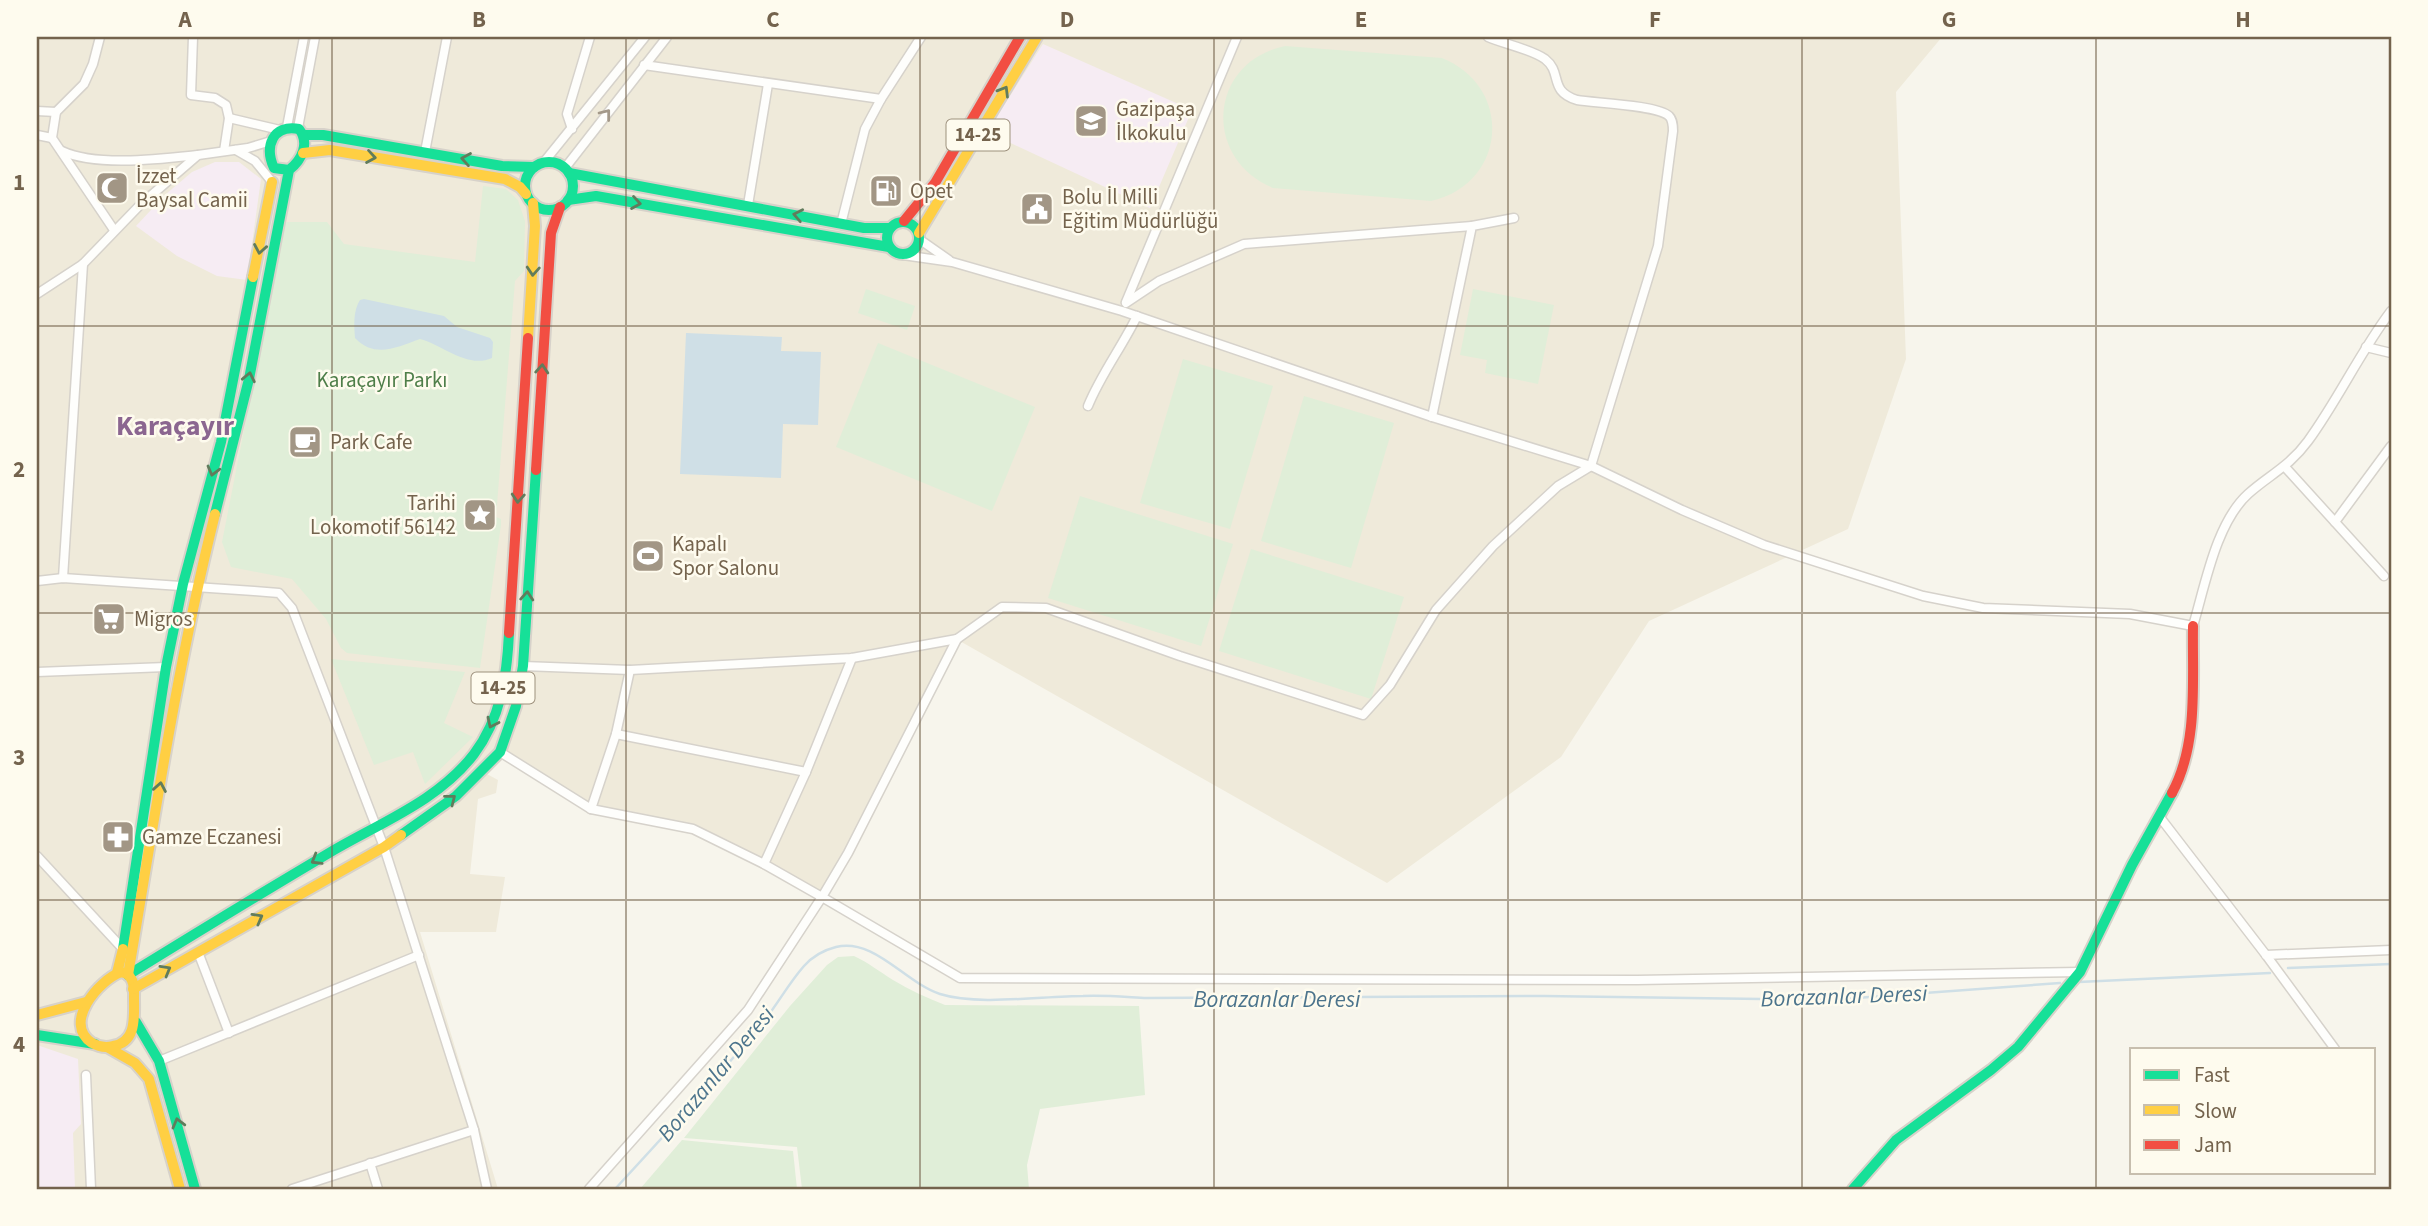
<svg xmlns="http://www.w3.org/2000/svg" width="2428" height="1226" font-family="'Source Sans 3',sans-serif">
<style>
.residential{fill:#efeada}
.education{fill:#f6ecf3}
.green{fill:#e0eed8}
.water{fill:#cfdfe6}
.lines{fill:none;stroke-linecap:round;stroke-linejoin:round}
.stream{stroke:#cfdfe6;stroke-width:2.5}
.street-casing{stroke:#d6d2cb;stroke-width:11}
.fast-casing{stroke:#d7d2ca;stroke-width:14}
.slow-casing{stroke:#d7d2ca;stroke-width:14}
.jam-casing{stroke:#d7d2ca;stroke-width:14}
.street{stroke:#fefefc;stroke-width:8}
.fast{stroke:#16e098;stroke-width:10}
.slow{stroke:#ffcf43;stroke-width:10}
.jam{stroke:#f24e42;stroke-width:10}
.oneway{stroke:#617c5c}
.oneway2{stroke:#a4998a}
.grid{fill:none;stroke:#74634d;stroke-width:2;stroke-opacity:0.55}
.labels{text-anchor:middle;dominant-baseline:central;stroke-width:5;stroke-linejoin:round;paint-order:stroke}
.shield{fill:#fefbee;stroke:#9d917d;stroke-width:2}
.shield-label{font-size:19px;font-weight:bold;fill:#74634d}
.poi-label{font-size:21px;fill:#74634d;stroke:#fefbee;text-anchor:start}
.park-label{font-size:21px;fill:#4e7e49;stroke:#fefbee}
.water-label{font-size:23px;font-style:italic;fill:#4c748c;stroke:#fefbee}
.district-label{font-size:28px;font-weight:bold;fill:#8b6690;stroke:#fefbee}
.neatline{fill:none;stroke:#74634d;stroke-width:2.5}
.grid-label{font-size:23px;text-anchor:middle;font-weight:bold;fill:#74634d}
</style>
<rect width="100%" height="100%" fill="#f7f5ec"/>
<polygon class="residential" points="37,37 1942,37 1896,92 1906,359 1848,529 1649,621 1561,757 1387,883 958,640 821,898 691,827 590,811 500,757 485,773 498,780 496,793 478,799 470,874 505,877 496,932 420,932 498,1189 37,1189"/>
<g class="education">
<polygon points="1043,44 1192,110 1150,208 987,132"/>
<polygon points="215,162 239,162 261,179 247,280 217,276 177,256 136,226 166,194 192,172"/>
<polygon points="37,1045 78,1059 81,1124 73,1133 75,1189 37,1189"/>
</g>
<g class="green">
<path d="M1285 46 1442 58C1514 87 1507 184 1431 201L1273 188C1202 159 1208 62 1285 46Z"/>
<polygon points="483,186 506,189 518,200 525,221 524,271 515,281 496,517 501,519 501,525 480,668 347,653 341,648 326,619 292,579 231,567 222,542 285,222 327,222 344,244 475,262"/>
<polygon points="866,289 915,306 907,330 858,313"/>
<polygon points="1473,289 1554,305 1538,384 1485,373 1487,360 1460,355"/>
<polygon points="878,343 1035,407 992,511 836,447"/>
<polygon points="1183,359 1273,386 1230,529 1140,503"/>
<polygon points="1304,396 1394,423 1351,568 1261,541"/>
<polygon points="1080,496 1233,544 1201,646 1048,598"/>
<polygon points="1251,549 1404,597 1371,699 1219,651"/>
<polygon points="331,659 465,672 444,723 473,737 425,784 413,752 374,765"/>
<path d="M854 956C869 963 880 972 893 980 910 990 927 998 945 1005L1139 1006 1145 1095 1040 1109 1027 1165 1029 1189H802L797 1147 684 1138 790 1006 827 965 838 957Z"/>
<polygon points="682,1140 793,1151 797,1189 640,1189"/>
</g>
<g class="water">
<path d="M364 299 444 316 457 327 490 338 493 342 492 358C467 369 443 345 420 339 397 347 375 359 355 338 354 325 353 311 360 300Z"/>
<polygon points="686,333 782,337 781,351 821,352 818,425 783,424 781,478 680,474"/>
</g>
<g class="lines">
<g class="stream">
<polyline points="2288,968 2391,964"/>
<polyline points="2079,982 2270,973"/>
<path d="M615 1189C664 1136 714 1082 760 1026 776 1007 788 984 804 966 812 957 824 950 836 947 875 938 904 982 940 994 978 1006 1042 996 1083 996 1104 995 1126 997 1147 998L1544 996 1829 1000 2060 983"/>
</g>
<defs>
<g id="street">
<polyline points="100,37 93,64 84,84 56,112 52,138 114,230"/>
<polyline points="193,37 191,95 215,98 226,105 229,118 224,151"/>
<polyline points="644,65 881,99"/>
<polyline points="37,111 56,112"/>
<polyline points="229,118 280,130"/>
<polyline points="287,127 304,37"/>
<polyline points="298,128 315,37"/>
<polyline points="572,129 567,114 590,37"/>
<polyline points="37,135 52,138"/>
<polyline points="236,150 255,161 272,182"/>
<path d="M62 151C96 167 160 159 198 155"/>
<polyline points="425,152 447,37"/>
<polyline points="544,162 645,37"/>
<polyline points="565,168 667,37"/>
<polyline points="748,205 768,84"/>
<polyline points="841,224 865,129 881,99 921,37"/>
<polyline points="919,239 949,260"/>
<path d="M903 255 952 262 1122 311 1432 417 1591 466 1682 510 1764 545 1923 596 1983 608 2130 614 2193 626C2205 586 2216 523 2248 494 2269 475 2289 467 2308 441 2338 400 2360 352 2391 311"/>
<polyline points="37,294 83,264 140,205 198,155 248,148 271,141"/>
<polyline points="1126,302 1237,37"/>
<polyline points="1126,303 1159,281 1244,244 1472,226"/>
<polyline points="2366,347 2391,353"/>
<path d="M1088 406C1101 374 1122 347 1137 316"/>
<polyline points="1432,417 1472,226 1514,218"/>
<polyline points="2285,467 2384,576"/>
<polyline points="2335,522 2391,446"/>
<polyline points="63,578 83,264"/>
<polyline points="37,581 63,578 254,591 279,593 292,608 384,847 474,1130 487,1189"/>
<polyline points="957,639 848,853 822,897 960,978 1637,980 2080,972"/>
<path d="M523 666 630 670 852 658 957 639 1002 607 1046 608 1180 656 1363 715 1390 685 1436 610 1493 546 1558 486 1591 466 1658 246 1673 131C1673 126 1673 120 1669 116 1657 105 1595 103 1577 100 1548 91 1563 73 1545 59 1531 49 1504 44 1488 37"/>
<polyline points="37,672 166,667"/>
<polyline points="616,734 806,772"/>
<polyline points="500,752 591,809 693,829 764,864 822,897 748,1010 589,1189"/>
<polyline points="591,809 616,734 630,670"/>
<polyline points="2159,816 2266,955 2335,1049"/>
<polyline points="37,856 123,949"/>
<polyline points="764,864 806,772 852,658"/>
<polyline points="198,952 229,1033"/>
<polyline points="2266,955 2391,950"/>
<polyline points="159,1061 419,955"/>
<polyline points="86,1075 91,1189"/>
<polyline points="370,1163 378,1189"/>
<polyline points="292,1189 474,1130"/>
</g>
<g id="fast">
<polyline points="304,135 323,135 502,166 534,167"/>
<circle cx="549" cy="186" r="24"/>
<polyline points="569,173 864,228 890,228"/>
<polyline points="568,200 596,196 889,247"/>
<circle cx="903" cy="238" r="16"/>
<path d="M215 514 249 379 289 170C302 160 310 143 299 129 273 124 264 146 274 168L289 170"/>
<polyline points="401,835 456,796 500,752 516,706 523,666 536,470"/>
<polyline points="123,949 166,667 183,584 221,442 253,277"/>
<path d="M128 975C196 933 265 891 334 850 382 822 439 800 474 754 501 718 507 676 509 633"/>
<polyline points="136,1022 159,1061 195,1189"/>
<polyline points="37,1035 95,1044"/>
<polyline points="1853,1189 1896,1140 1991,1070 2018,1047 2080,972 2132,865 2172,793"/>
</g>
<g id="slow">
<polyline points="303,153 330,150 505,179 520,187 526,194"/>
<polyline points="919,233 1037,37"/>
<polyline points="253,277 272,182"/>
<polyline points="528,338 535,226 533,203"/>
<path d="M121 972C125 973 128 974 130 977 135 983 134 991 134 998 134 1017 137 1042 113 1046 106 1048 99 1047 92 1043 62 1023 99 980 121 972Z"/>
<polyline points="117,973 123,949"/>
<path d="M128 975C154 821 177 666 215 514"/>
<polyline points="133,989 384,847 401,835"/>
<polyline points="37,1015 86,1002"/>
<polyline points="107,1047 135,1063 149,1079 180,1189"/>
</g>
<g id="jam">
<polyline points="904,221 935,183 1020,37"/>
<polyline points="536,470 551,233 560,207"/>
<polyline points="509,633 528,338"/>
<path d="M2172 793C2199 743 2192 680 2193 626"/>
</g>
</defs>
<use href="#street" class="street-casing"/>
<use href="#fast" class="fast-casing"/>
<use href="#slow" class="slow-casing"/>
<use href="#jam" class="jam-casing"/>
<use href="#street" class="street"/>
<use href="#fast" class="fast"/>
<use href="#slow" class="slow"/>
<use href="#jam" class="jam"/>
</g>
<defs><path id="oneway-chevron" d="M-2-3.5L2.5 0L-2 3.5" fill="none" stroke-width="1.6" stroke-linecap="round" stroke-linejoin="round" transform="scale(1.75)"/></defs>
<g class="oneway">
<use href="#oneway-chevron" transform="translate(1004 91) rotate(-59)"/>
<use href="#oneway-chevron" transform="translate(371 157) rotate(9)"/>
<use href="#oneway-chevron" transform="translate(466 159) rotate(-170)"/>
<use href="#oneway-chevron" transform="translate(636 203) rotate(9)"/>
<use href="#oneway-chevron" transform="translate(798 215) rotate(-169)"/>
<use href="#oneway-chevron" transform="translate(260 249) rotate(100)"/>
<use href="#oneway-chevron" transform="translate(533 271) rotate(94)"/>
<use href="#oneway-chevron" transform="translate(542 369) rotate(-86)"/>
<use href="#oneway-chevron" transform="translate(249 377) rotate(-78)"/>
<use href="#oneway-chevron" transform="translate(213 471) rotate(105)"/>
<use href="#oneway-chevron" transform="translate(518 498) rotate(94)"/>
<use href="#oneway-chevron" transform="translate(527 596) rotate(-86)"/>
<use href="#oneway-chevron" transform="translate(492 723) rotate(116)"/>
<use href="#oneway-chevron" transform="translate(160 787) rotate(-80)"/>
<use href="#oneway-chevron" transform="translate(451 799) rotate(-38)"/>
<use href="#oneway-chevron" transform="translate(316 860) rotate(149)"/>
<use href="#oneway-chevron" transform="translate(258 918) rotate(-29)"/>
<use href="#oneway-chevron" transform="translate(166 970) rotate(-30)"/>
<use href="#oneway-chevron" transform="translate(178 1123) rotate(-105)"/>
</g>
<use class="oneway2" href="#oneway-chevron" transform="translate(606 114) rotate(-52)"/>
<path class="grid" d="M332 37V1189M626 37V1189M920 37V1189M1214 37V1189M1508 37V1189M1802 37V1189M2096 37V1189M37 326H2391M37 613H2391M37 900H2391"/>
<defs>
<symbol id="school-square" viewBox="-11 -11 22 22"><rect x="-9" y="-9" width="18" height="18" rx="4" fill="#a29685" stroke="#fefbee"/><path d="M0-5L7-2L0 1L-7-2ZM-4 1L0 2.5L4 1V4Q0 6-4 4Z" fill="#fff"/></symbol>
<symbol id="mosque-square" viewBox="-11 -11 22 22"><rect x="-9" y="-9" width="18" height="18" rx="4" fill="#a29685" stroke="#fefbee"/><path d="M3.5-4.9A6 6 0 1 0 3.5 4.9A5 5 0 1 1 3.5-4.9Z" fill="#fff"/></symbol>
<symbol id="fuel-square" viewBox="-11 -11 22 22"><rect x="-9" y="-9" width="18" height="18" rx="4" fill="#a29685" stroke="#fefbee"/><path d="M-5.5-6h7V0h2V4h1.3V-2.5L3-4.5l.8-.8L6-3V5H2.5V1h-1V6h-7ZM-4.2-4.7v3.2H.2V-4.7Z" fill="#fff"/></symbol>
<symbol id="civic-square" viewBox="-11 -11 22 22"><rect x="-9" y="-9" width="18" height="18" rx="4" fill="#a29685" stroke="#fefbee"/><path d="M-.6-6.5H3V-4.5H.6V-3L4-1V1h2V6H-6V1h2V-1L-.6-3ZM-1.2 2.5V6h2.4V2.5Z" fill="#fff"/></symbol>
<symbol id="cafe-square" viewBox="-11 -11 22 22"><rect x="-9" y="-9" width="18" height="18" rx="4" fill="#a29685" stroke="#fefbee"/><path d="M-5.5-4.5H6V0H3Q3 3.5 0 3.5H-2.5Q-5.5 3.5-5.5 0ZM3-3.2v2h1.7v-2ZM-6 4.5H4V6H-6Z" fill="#fff"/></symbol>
<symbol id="sight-square" viewBox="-11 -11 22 22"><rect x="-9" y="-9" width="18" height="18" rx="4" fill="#a29685" stroke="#fefbee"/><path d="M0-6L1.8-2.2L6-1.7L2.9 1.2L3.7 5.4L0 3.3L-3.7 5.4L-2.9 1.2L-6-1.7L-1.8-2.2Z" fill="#fff"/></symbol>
<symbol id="stadium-square" viewBox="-11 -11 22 22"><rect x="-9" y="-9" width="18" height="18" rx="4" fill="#a29685" stroke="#fefbee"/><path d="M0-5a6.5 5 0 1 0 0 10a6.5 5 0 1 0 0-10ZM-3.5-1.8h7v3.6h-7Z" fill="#fff"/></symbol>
<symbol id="supermarket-square" viewBox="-11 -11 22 22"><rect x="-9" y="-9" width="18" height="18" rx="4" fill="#a29685" stroke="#fefbee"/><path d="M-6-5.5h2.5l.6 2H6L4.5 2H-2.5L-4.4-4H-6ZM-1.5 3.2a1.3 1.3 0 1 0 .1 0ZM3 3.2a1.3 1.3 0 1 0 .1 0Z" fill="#fff"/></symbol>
<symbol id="pharmacy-square" viewBox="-11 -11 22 22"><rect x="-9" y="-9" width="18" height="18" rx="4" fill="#a29685" stroke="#fefbee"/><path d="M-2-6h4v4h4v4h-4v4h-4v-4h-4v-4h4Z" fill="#fff"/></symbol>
</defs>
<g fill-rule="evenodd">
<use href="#school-square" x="1072" y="102" width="38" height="38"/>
<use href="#mosque-square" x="93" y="169" width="38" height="38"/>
<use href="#fuel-square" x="867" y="172" width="38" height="38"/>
<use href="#civic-square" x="1018" y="190" width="38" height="38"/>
<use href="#cafe-square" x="286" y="423" width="38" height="38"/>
<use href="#sight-square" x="461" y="496" width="38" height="38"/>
<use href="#stadium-square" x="629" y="537" width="38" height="38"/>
<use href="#supermarket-square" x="90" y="600" width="38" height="38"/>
<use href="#pharmacy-square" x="99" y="818" width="38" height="38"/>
</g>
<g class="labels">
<g class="shield">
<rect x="946.5" y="119.5" width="63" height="31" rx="5"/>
<rect x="471.5" y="672.5" width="63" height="31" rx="5"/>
</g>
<g class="shield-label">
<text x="978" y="135">14-25</text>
<text x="503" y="688">14-25</text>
</g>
<g class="poi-label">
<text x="1116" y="109">Gazipaşa<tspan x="1116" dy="24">İlkokulu</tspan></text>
<text x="136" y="176">İzzet<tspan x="136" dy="24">Baysal Camii</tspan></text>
<text x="910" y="191">Opet</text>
<text x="1062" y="197">Bolu İl Milli<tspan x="1062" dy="24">Eğitim Müdürlüğü</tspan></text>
<text x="330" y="442">Park Cafe</text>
<text x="456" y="503" text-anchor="end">Tarihi<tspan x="456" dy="24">Lokomotif 56142</tspan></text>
<text x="672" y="544">Kapalı<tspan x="672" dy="24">Spor Salonu</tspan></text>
<text x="134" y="619">Migros</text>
<text x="142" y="837">Gamze Eczanesi</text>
</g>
<g class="park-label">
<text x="382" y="380">Karaçayır Parkı</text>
</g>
<g class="water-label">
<text transform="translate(1844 996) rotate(-2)">Borazanlar Deresi</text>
<text x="1277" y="999">Borazanlar Deresi</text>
<text transform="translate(716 1074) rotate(-50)">Borazanlar Deresi</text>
</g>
<g class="district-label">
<text x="175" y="426">Karaçayır</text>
</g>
</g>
<rect width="2428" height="1226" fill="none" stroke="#fefbee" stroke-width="77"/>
<rect x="2130" y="1048" width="245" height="126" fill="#fefbee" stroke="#c7beae" stroke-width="2"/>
<rect x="2144" y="1070" width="35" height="10" fill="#16e098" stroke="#c7beae" stroke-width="2"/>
<text x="2194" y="1082" font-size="21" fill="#74634d">Fast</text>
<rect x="2144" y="1105" width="35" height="10" fill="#ffcf43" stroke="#c7beae" stroke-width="2"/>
<text x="2194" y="1118" font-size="21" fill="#74634d">Slow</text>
<rect x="2144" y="1140" width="35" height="10" fill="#f24e42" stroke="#c7beae" stroke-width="2"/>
<text x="2194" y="1152" font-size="21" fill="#74634d">Jam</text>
<rect x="38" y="38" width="2352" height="1150" class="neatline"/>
<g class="grid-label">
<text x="185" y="27">A</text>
<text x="479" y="27">B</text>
<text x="773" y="27">C</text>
<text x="1067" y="27">D</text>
<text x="1361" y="27">E</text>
<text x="1655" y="27">F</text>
<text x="1949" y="27">G</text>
<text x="2243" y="27">H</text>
<text x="19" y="190">1</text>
<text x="19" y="477">2</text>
<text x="19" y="765">3</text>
<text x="19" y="1052">4</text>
</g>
</svg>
